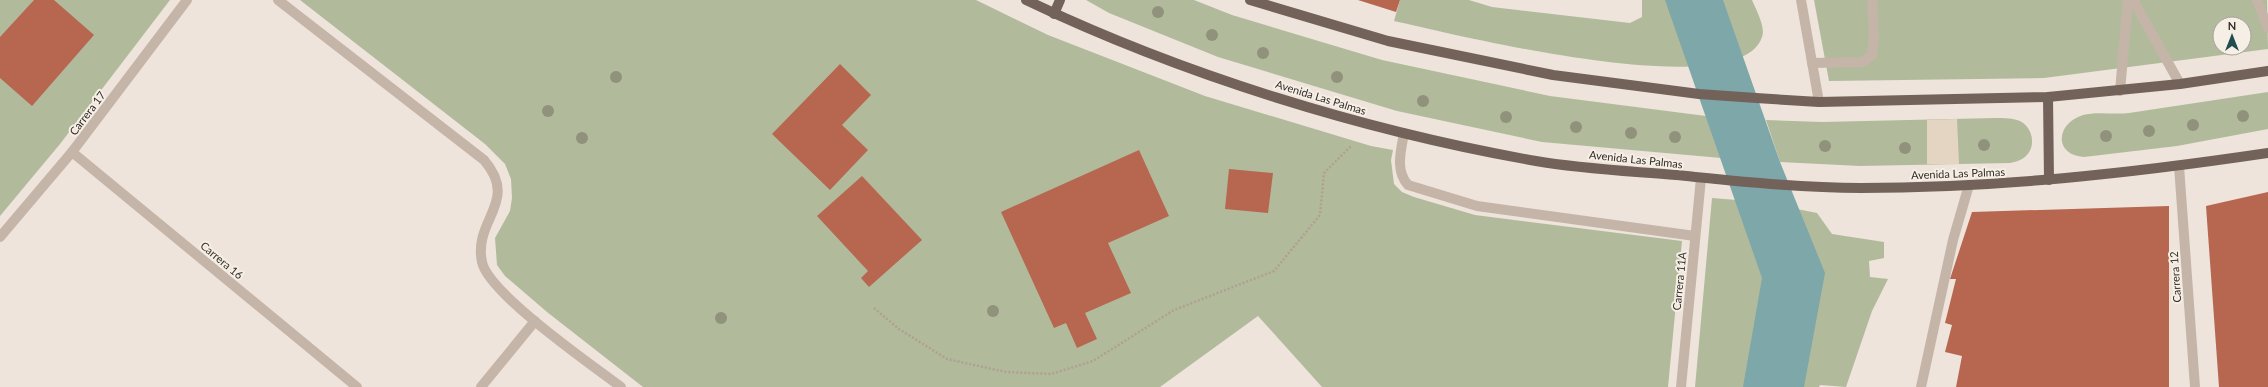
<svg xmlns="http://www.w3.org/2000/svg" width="2268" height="387" font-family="Lato,sans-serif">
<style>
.green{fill:#b1bb9c;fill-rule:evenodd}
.plaza{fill:#e4d5c3}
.water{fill:#7da7a8}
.building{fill:#b7664f}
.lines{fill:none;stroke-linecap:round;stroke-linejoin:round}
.path{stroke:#b09f92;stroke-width:2.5;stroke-dasharray:2 2;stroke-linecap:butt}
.minor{stroke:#c5b5a8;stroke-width:10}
.major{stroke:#73625a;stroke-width:10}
.tree{fill:#90927c}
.labels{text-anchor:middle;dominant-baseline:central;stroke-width:4;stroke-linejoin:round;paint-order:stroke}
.street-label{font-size:11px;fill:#322b27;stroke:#f6efe6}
</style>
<rect width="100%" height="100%" fill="#eee4db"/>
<g class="green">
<polygon points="0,0 170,0 60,144 0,216"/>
<polygon points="300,0 976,0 1048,35 1205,96 1371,146 1393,150 1391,160 1394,184 1402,192 1414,197 1475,215 1682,241 1668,387 1322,387 1258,316 1160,387 643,387 547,312 505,276 497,265 495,238 510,211 512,198 511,179 505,164 485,144"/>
<polygon points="1086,0 1194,0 1232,15 1382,60 1550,96 1706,116 1721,158 1542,142 1397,111 1218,57 1109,13"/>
<path d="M1400 0H1469L1492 7 1630 23 1642 17V0H1752C1756 10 1766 27 1762 37 1739 107 1450 33 1394 21Z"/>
<path d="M1814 0H2267L2268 49 2044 78 1829 81ZM2220 24H2244V48H2220Z"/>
<path d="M2268 92V129L2177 146 2084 157C2054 155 2055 124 2083 115 2097 111 2114 115 2129 113 2175 106 2222 99 2268 92Z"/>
<path d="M1995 118C2002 118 2010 118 2017 120 2034 125 2038 150 2022 159 2019 161 2014 162 2010 163L1860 166 1780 162 1766 120 1822 122Z"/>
<polygon points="1712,198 1761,202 1817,213 1832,234 1884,242 1884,258 1869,261 1870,277 1888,279 1872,311 1846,387 1820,385 1819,387 1695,387"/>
</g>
<polygon class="plaza" points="1957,119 1959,164 1927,164 1927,120"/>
<polygon class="water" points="1665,0 1723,0 1780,162 1825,273 1804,387 1743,387 1762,278"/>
<g class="building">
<polygon points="34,0 54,0 94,35 32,106 0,78 0,37"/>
<polygon points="1358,0 1400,0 1396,12"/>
<polygon points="840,64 871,95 842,125 868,150 830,190 772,134"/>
<polygon points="1139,150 1169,216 1108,243 1131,293 1085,313 1097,339 1077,348 1066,323 1054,328 1001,212"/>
<polygon points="1229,169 1273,173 1268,213 1225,209"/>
<polygon points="862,176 922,240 869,287 861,278 868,271 817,216"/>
<polygon points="2268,192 2268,387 2219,387 2206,206"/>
<polygon points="2169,206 2169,387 1956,387 1962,356 1945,352 1952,325 1945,323 1956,279 1950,279 1972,212"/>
</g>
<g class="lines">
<polyline class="path" points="874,308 899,329 947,359 1006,372 1051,374 1093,361 1174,310 1274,271 1320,215 1324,173 1352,145"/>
<g class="minor">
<path d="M278 0 484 160C520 202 473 219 482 262 488 293 592 365 621 387"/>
<polyline points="1801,0 1819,102"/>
<polyline points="2133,0 2180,84"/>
<polyline points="2257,0 2268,28"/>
<polyline points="1812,63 1863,62 1872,55 1874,36 1872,0"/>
<polyline points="2120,91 2128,0"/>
<path d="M1404 133C1401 150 1395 171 1408 185L1477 206 1695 236"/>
<polyline points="72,152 357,387"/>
<polyline points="2179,166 2195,387"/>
<polyline points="0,237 72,152 187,0"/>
<polyline points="481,387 535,321"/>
<polyline points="1681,387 1701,178"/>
<polyline points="1921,387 1953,240 1969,185"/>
</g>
<g class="major">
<path d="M1026 0C1183 75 1365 131 1536 161 1582 169 1630 171 1676 175 1737 181 1800 188 1861 188 1998 188 2133 173 2268 153"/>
<polyline points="1250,0 1388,41 1553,75 1699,94 1756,98 1819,102 2048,97 2180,84 2268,71"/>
<polyline points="1054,14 1060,0"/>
<polyline points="2048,97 2049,180"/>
</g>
</g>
<g class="tree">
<circle cx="1158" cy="12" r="6"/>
<circle cx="1212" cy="35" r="6"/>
<circle cx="1263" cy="53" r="6"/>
<circle cx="616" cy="77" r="6"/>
<circle cx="1337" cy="77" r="6"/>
<circle cx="1423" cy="101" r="6"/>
<circle cx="548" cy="111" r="6"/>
<circle cx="2243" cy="116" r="6"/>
<circle cx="1506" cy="117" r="6"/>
<circle cx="2193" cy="125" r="6"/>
<circle cx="1576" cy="127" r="6"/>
<circle cx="2149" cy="131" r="6"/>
<circle cx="1631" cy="133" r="6"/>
<circle cx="2106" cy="136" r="6"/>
<circle cx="1675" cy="137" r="6"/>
<circle cx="582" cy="138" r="6"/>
<circle cx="1984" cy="145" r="6"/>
<circle cx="1825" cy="146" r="6"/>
<circle cx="1905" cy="148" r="6"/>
<circle cx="993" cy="311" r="6"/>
<circle cx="721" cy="318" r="6"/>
</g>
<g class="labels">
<g class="street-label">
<text transform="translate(1321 97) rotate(17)">Avenida Las Palmas</text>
<text transform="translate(87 113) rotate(-53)">Carrera 17</text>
<text transform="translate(1636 159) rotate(6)">Avenida Las Palmas</text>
<text transform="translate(1958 173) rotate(-2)">Avenida Las Palmas</text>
<text transform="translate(222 260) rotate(40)">Carrera 16</text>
<text transform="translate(2175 277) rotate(-94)">Carrera 12</text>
<text transform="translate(1679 281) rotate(-84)">Carrera 11A</text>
</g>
</g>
<g transform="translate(2232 36)"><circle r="19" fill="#f6efe6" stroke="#a8a19a"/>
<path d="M0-3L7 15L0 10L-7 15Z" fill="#224d4f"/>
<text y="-6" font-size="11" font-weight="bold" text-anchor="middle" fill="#322b27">N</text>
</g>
</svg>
